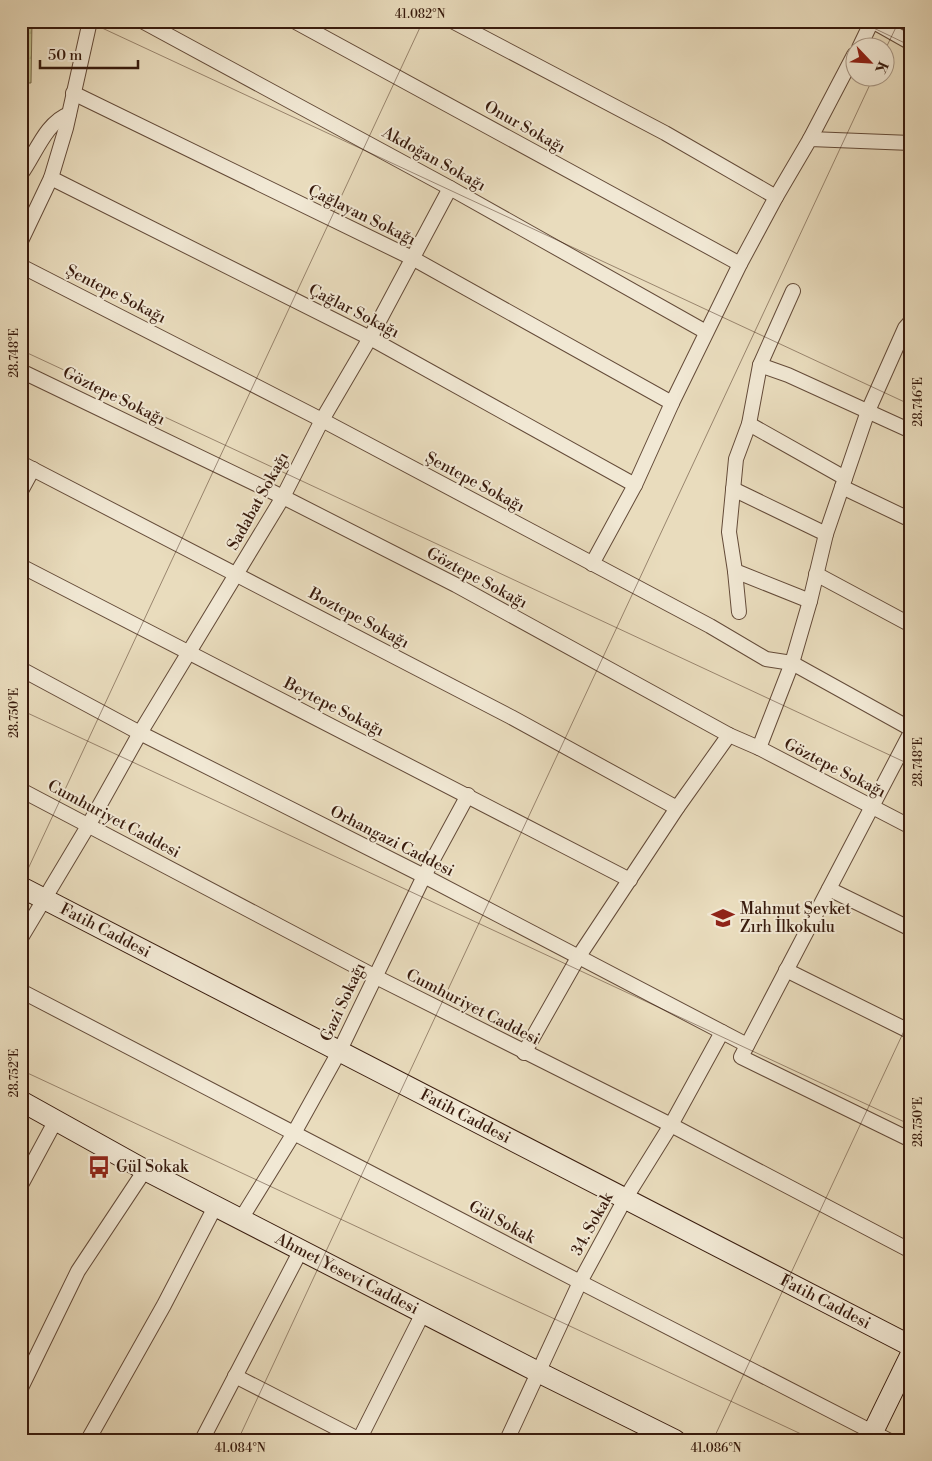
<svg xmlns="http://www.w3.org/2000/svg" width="932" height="1461" font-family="'Libre Bodoni',serif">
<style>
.forest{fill:url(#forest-firs);stroke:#7b6c4c}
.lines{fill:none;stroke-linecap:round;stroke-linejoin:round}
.street-casing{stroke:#644b39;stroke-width:16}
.secondary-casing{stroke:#381b0d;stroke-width:22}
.street{stroke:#f1e8d4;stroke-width:14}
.secondary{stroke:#f1e8d4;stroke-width:20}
.ticks{fill:none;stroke:#381b0d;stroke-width:1;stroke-opacity:0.45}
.labels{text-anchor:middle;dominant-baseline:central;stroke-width:4;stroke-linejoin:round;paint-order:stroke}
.street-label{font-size:16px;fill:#381b0d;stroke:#f1e8d4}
.poi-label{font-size:16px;fill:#381b0d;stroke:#f1e8d4;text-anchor:start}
.neatline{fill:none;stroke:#381b0d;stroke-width:2}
.ticks-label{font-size:12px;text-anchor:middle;fill:#381b0d}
</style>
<defs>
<pattern id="forest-firs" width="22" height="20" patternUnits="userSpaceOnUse" patternTransform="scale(1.25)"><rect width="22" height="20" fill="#bebe8c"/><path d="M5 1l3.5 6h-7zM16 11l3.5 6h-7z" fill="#a4a378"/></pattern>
</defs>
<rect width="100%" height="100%" fill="#e9dcbd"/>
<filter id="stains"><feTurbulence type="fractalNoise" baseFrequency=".004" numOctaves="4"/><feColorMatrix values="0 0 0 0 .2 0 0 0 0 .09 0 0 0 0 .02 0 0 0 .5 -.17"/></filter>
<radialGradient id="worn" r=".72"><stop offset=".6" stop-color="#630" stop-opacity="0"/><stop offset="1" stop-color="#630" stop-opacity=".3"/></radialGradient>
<polygon class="forest" points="21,21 32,21 31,83 21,83"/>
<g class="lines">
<defs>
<g id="street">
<polyline points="142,21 450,188 706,332"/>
<polyline points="294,21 740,264"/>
<polyline points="452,21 665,133 776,197"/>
<polyline points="872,21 911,43"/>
<polyline points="859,48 872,21"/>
<polyline points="73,93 412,258 672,403"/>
<polyline points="810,139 854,55"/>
<path d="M21 174C35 155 46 122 69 114"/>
<polyline points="51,178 370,338 635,485"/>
<polyline points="21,241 51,178 66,128 90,21"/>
<polyline points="21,266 322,420 710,626 766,659 792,663 911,729"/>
<polyline points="793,291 760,365 749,424 736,459 729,532 735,571 810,601"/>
<polyline points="760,365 788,375 911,431"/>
<polyline points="21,371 283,497 456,585 729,735 759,748 911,827"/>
<polyline points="749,424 845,478"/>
<polyline points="21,463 511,717 677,808"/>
<polyline points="842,487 911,520"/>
<polyline points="733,489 826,534"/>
<polyline points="21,491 33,469"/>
<polyline points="592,564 635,485 672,403 740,264 776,197 810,139 911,143"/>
<polyline points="21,566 630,880"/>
<polyline points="735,571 739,612"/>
<polyline points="816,574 911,625"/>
<polyline points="21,669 140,733 424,876 747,1045"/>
<polyline points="911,732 741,1057 911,1140"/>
<polyline points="759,748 792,663 810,601 826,534 868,411 905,328 911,321"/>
<polyline points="21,790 374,976 671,1125 911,1251"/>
<polyline points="829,889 911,929"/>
<polyline points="21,938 88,826 140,733 283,497 322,420 370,338 450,188"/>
<polyline points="786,970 911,1032"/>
<polyline points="21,991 580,1282 888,1440"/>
<polyline points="524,1053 579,956 677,808 729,735"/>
<polyline points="21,1185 56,1120"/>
<polyline points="241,1219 294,1133 339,1052 424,876 468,795"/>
<polyline points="235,1376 360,1440"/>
<polyline points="21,1388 78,1271 145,1170"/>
<polyline points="88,1440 164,1305 216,1205"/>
<polyline points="202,1440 301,1250"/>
<polyline points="359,1440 423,1313"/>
<polyline points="507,1440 580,1282 625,1199 671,1125 722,1032"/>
</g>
<g id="secondary">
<path id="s1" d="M21 887 911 1346"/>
<path id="s2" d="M21 1101 145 1170 538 1372 675 1440"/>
<polyline points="869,1440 911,1354"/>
</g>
</defs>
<use href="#street" class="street-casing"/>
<use href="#secondary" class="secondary-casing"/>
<use href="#street" class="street"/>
<use href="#secondary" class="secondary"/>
</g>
<path class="ticks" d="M87 21 911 405M859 21 911 46M884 52 899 21M21 350 911 765M21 710 911 1125M21 884 423 21M21 1070 814 1440M21 1430 42 1440M238 1440 873 78M713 1440 911 1016"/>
<defs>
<symbol id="school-bare" viewBox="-9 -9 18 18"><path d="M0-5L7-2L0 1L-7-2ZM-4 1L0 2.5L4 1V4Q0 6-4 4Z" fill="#8f2418" stroke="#f1e8d4" stroke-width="2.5" paint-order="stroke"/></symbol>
<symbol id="bus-bare" viewBox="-9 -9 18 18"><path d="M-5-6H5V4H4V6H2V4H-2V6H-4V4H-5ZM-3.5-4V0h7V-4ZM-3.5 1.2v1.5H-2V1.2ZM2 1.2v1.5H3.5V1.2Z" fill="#8f2418" stroke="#f1e8d4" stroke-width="2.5" paint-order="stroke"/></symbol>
</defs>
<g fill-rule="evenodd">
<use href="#school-bare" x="707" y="902" width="32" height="32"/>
<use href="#bus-bare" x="83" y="1151" width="32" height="32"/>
</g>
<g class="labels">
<g class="street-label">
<text transform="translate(525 127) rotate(29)">Onur Sokağı</text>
<text transform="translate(434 159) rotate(29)">Akdoğan Sokağı</text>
<text transform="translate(362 215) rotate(26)">Çağlayan Sokağı</text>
<text transform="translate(116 294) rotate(27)">Şentepe Sokağı</text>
<text transform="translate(354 311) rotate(27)">Çağlar Sokağı</text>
<text transform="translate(114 396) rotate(26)">Göztepe Sokağı</text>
<text transform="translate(475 482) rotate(28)">Şentepe Sokağı</text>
<text transform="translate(258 501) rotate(-61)">Sadabat Sokağı</text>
<text transform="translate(477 578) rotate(28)">Göztepe Sokağı</text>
<text transform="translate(359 618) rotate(28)">Boztepe Sokağı</text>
<text transform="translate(334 707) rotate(27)">Beytepe Sokağı</text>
<text transform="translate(835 768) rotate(27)">Göztepe Sokağı</text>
<text transform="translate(114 819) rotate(28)">Cumhuriyet Caddesi</text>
<text transform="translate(392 841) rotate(27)">Orhangazi Caddesi</text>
<text stroke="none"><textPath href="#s1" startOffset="95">Fatih Caddesi</textPath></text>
<text transform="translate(343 1002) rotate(-65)">Gazi Sokağı</text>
<text transform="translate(473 1007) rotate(27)">Cumhuriyet Caddesi</text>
<text stroke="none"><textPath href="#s1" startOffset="500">Fatih Caddesi</textPath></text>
<text transform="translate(502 1222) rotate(28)">Gül Sokak</text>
<text transform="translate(592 1224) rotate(-61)">34. Sokak</text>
<text stroke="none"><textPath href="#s2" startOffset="369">Ahmet Yesevi Caddesi</textPath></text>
<text stroke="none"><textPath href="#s1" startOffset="905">Fatih Caddesi</textPath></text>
</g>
<g class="poi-label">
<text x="740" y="909">Mahmut Şevket<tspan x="740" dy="18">Zırh İlkokulu</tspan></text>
<text x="116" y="1167">Gül Sokak</text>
</g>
</g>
<rect width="932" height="1461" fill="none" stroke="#e9dcbd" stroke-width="55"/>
<g transform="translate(870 62) rotate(115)"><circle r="24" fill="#f1e8d4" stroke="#a79684"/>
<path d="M0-4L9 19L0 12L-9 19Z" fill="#8f2418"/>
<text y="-8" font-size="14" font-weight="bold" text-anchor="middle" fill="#381b0d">K</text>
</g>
<path d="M40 60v8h98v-8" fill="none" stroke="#381b0d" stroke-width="2.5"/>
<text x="48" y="60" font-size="15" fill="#381b0d" stroke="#f1e8d4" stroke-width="4" paint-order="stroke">50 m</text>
<rect x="28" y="28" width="876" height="1406" class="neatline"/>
<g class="ticks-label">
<text x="420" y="18">41.082°N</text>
<text transform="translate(14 353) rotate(-90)" y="4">28.748°E</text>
<text transform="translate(918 402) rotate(-90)" y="4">28.746°E</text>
<text transform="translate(14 713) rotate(-90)" y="4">28.750°E</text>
<text transform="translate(918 762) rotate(-90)" y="4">28.748°E</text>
<text transform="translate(14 1073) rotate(-90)" y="4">28.752°E</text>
<text transform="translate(918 1122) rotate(-90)" y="4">28.750°E</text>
<text x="240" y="1452">41.084°N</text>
<text x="716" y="1452">41.086°N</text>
</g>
<rect width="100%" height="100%" filter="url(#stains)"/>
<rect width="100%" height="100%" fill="url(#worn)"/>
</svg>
